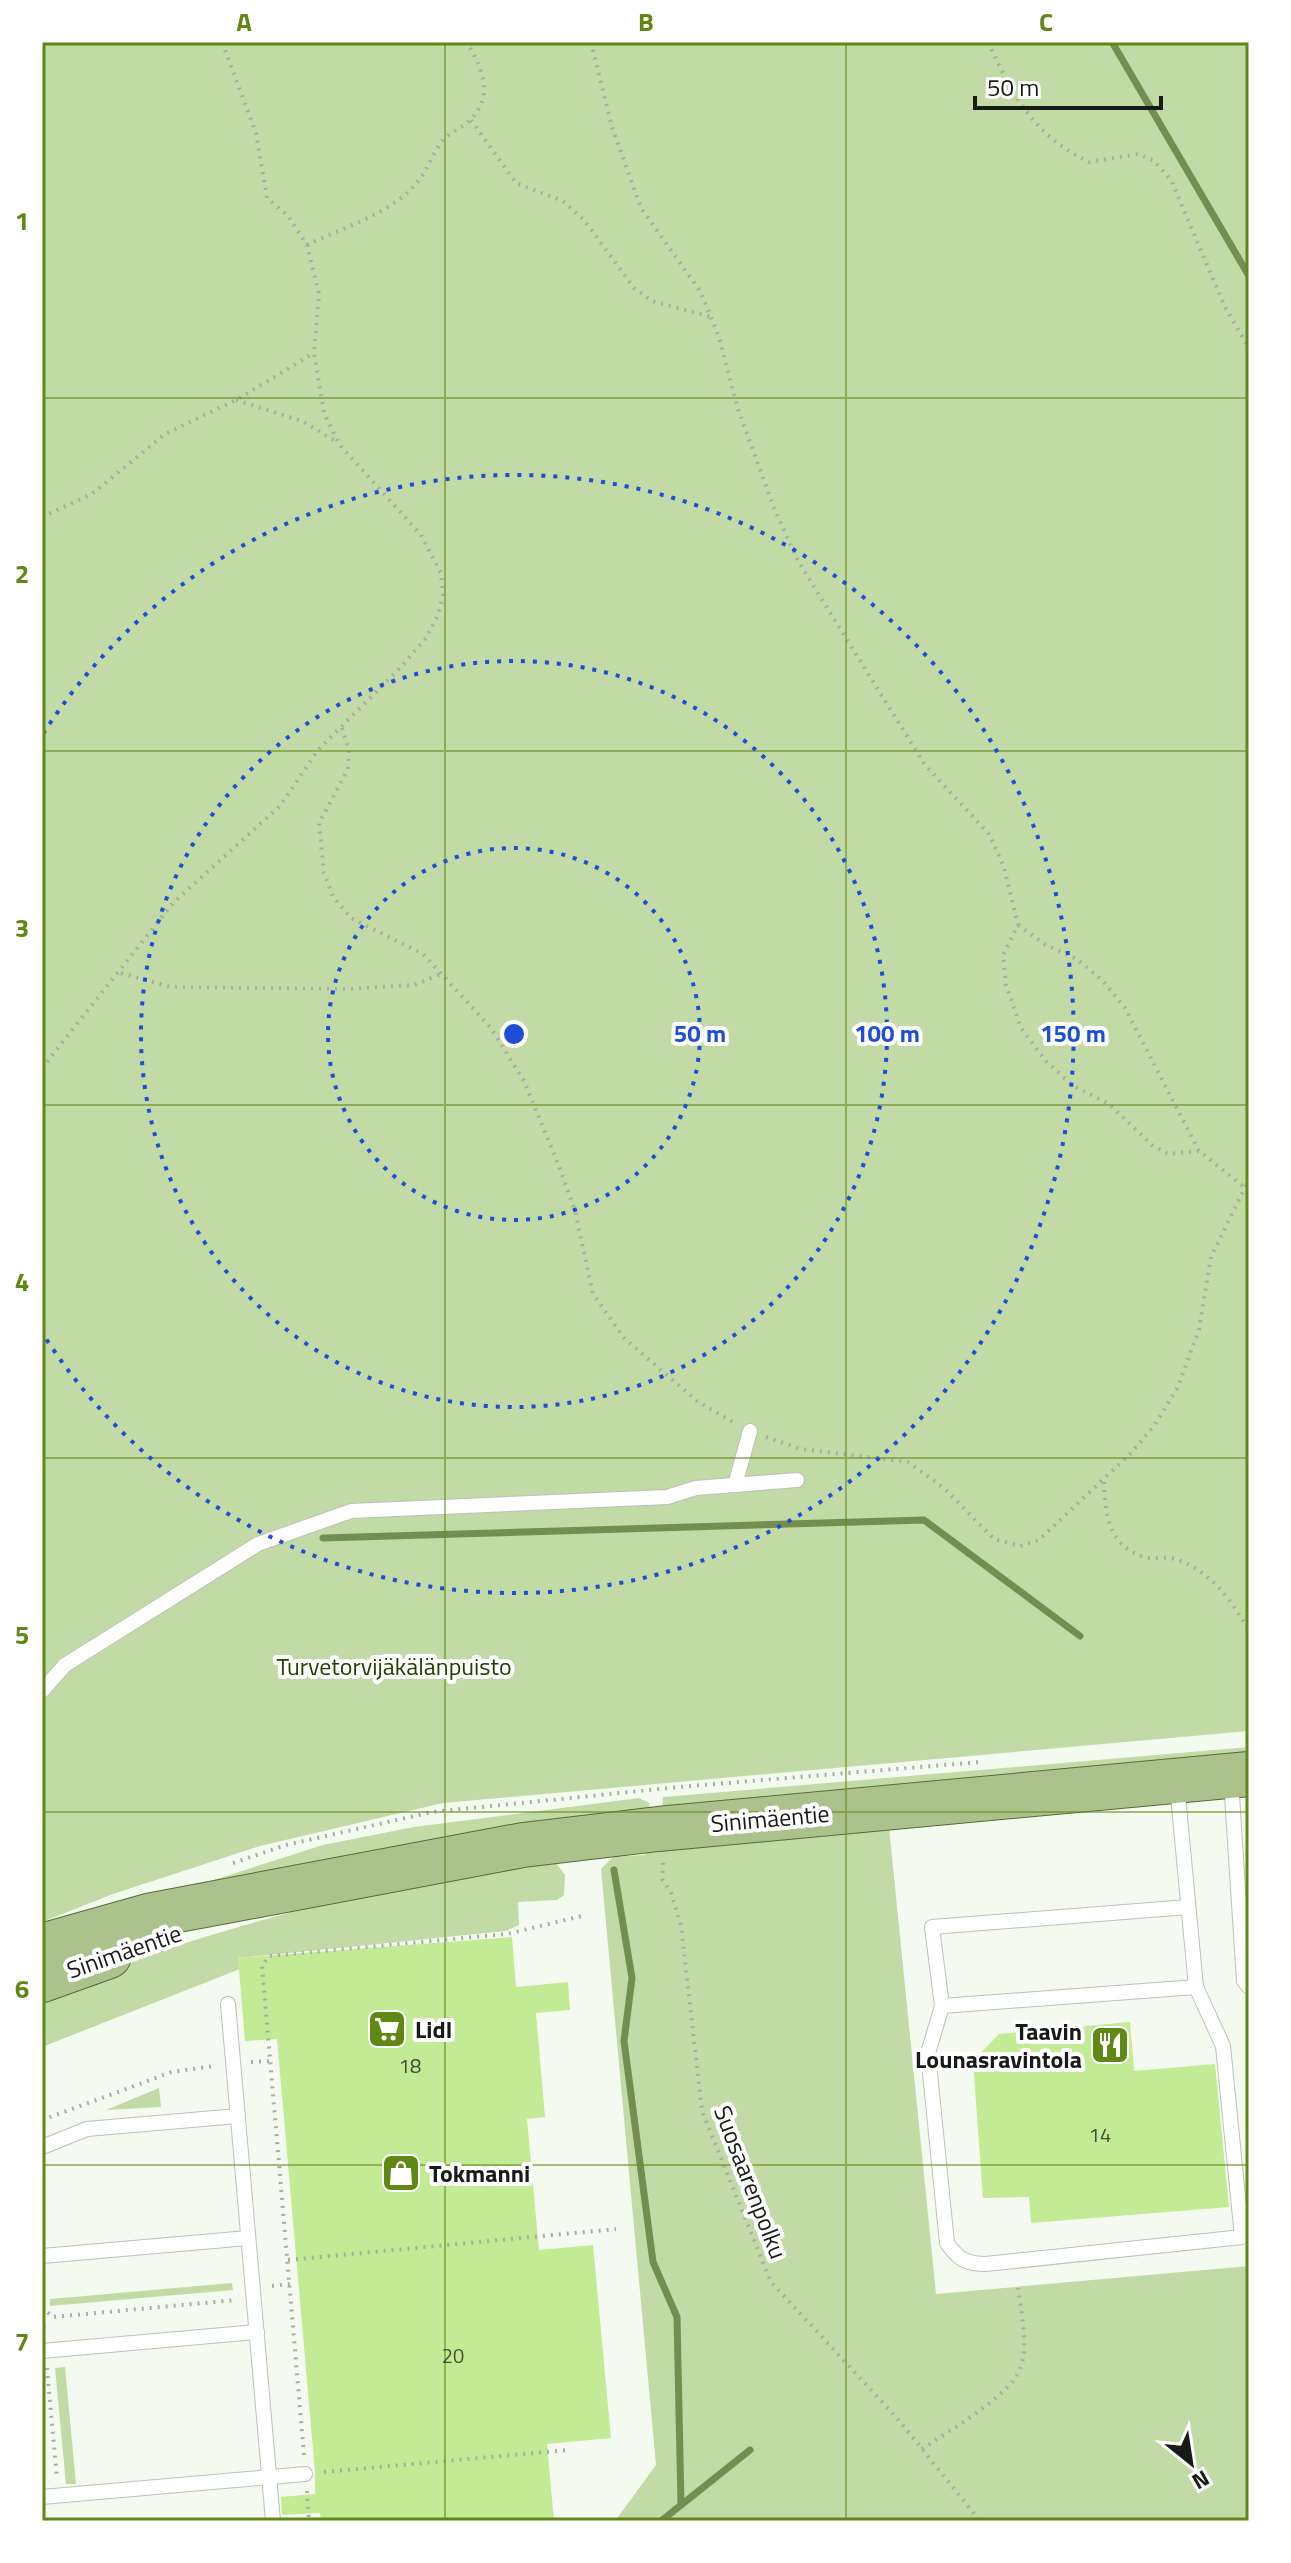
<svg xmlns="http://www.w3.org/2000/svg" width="1291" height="2563" font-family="'Titillium Web',sans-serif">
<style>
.green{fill:#c2daa5}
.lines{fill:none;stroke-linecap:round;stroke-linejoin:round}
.stream{stroke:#748e52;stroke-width:7}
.building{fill:#c3ea95}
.lane-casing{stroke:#bdc1b8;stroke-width:16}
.primary-casing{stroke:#546d32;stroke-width:46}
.path{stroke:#a9ada5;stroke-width:4;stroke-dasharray:2 6;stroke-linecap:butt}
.lane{stroke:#fff;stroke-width:14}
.primary{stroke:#acc28d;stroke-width:44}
.grid{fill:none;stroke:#608814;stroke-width:2;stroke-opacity:0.55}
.ring{fill:none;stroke:#1d4ed8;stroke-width:4;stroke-dasharray:4 8}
.labels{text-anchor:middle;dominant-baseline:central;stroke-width:8;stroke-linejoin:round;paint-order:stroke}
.number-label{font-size:20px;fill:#434e36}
.park-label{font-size:24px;fill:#273c00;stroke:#fff}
.street-label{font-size:24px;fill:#181a17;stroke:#fff}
.poi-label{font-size:24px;font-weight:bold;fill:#181a17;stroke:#fff;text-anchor:start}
.centre{fill:#1d4ed8;stroke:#fff;stroke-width:4}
.ring-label{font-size:24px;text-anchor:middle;font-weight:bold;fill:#1d4ed8;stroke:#fff;stroke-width:8;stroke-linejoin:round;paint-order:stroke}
.neatline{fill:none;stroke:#608814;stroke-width:3}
.grid-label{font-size:26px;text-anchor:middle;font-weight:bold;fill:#608814}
</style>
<rect width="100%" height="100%" fill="#f5faf0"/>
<g class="green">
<polygon points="42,42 1249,42 1249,1731 443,1803 260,1846 113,1894 42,1922"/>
<polygon points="1249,1747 1249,1759 662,1810 663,1797"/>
<polygon points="639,1798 649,1803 650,1811 120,1910 323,1845 414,1827"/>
<polygon points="889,1827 936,2294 1249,2266 1249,2521 648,2521 639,2518 637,2521 615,2521 656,2465 601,1869 613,1857 644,1855 650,1850"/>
<path d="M556 1863 565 1875 564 1895 557 1900 518 1902 519 1925 506 1931 238 1958 240 1969 42 2047V1992C210 1931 377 1881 556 1863Z"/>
<polygon points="159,2088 161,2107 106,2110"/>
<polygon points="232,2283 233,2290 50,2306 50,2299"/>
<polygon points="65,2367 76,2484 66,2484 55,2368"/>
</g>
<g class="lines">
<g class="stream">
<polyline points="1112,42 1249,276"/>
<polyline points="323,1538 924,1520 1080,1636"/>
<polyline points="614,1870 632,1978 624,2041 653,2262 677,2317 681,2505"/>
<polyline points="661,2521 750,2450"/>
</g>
</g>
<g class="building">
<polygon points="512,1937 516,1987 568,1982 570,2010 536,2013 545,2117 527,2119 539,2250 593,2245 611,2438 547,2444 554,2521 321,2521 320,2513 282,2515 281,2497 315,2494 315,2472 277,2039 245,2041 238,1958"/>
<polygon points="1130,2022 1134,2071 1215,2064 1229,2207 1031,2223 1029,2197 983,2198 973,2061 999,2034"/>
</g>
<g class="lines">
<defs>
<g id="lane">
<polyline points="735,1485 750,1431"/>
<polyline points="42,1691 65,1665 258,1544 351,1511 667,1497 696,1488 797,1480"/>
<polyline points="1231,1780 1244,1981 1249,1987"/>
<polyline points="1177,1785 1196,1987 942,2006 932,1927 1188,1907"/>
<polyline points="228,2004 273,2521"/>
<path d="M942 2006 928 2053 947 2243C958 2259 966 2264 986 2264L1242 2237 1223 2046 1196 1987"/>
<polyline points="42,2147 87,2129 238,2116"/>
<polyline points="42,2256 248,2238"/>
<polyline points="42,2351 257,2332"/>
<polyline points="42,2497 305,2474"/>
</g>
<g id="primary">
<polyline points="42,1946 152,1915 523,1845 658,1829 1249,1774"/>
<polyline points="42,1980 109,1956"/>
</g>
</defs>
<use href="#lane" class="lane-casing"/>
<use href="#primary" class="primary-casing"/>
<g class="path">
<polyline points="591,42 612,127 641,208 700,291 719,337 737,406 774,508 798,561 925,765 989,834 1004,867 1018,925 1003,955 1006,985 1021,1028 1046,1061 1072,1085 1109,1104 1152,1145 1168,1154 1199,1151"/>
<path d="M988 42C1013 96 1034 136 1089 162L1138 154 1153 160 1171 180 1225 307 1249 348"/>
<polyline points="471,120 516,183 563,201 584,220 634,288 652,301 711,317"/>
<path d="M307 245C343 227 395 213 419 180 429 167 433 151 445 138 452 131 463 128 470 120 495 96 482 66 466 42"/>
<polyline points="236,400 302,421 337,442"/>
<polyline points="42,517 92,494 165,434 236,400 314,353"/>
<polyline points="342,728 349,750 348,769 319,823 324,873 333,897 351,918 423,954 491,1028 524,1081 559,1166 575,1211 593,1294 625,1339 697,1401 733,1422"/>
<polyline points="1018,925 1046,945 1077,959 1103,981 1125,1008 1199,1151 1249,1191"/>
<polyline points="121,973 171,987 348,989 414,985 441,974"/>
<polyline points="42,1068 173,903 280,806 318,750 401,667 426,638 438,615 443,595 441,573 421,535 339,444 324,413 314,353 319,294 307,245 288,216 267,198 256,133 222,42"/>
<polyline points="766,1437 801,1449 908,1462 944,1488 994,1539 1020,1546 1039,1540 1130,1454 1154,1426 1178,1387 1199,1329 1211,1257 1249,1179"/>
<path d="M1104 1482C1105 1513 1108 1546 1144 1557 1153 1560 1165 1556 1175 1559 1209 1569 1233 1602 1249 1631"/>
<polyline points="233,1863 286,1845 432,1812 679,1787 980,1762"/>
<polyline points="663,1863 662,1879 671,1893 681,1925 702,2111 771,2282 897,2418 980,2521"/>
<polyline points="251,2062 270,2061"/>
<polyline points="42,2120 172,2072 214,2066"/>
<polyline points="288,2260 616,2229"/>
<polyline points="272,2286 290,2284"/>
<polyline points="42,2307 53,2317 236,2300"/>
<polyline points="42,2310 44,2331"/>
<polyline points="47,2368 57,2479"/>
<path d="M922 2449C947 2432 1009 2397 1020 2369 1029 2346 1021 2311 1018 2287"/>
<polyline points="304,2455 262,1966 269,1956 507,1934 586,1915"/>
<polyline points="324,2472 568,2450"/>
<polyline points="307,2491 309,2521"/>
</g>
<use href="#lane" class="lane"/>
<use href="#primary" class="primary"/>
</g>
<path class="grid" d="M445 42V2521M846 42V2521M42 398H1249M42 751H1249M42 1105H1249M42 1458H1249M42 1812H1249M42 2165H1249"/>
<g class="ring">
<circle cx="514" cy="1034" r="186"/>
<circle cx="514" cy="1034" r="373"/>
<path d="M43 734A559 559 0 1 1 43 1334"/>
</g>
<defs>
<symbol id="supermarket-square" viewBox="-11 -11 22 22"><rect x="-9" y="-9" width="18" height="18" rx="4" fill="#608814" stroke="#fff"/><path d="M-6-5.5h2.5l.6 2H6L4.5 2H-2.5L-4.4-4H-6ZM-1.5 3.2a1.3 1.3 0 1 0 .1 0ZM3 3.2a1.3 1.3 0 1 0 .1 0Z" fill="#fff"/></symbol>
<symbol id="restaurant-square" viewBox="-11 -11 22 22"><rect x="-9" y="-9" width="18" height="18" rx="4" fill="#608814" stroke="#fff"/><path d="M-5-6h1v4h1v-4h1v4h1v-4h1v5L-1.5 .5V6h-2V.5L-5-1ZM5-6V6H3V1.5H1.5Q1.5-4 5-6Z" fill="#fff"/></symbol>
<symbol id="shop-square" viewBox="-11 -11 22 22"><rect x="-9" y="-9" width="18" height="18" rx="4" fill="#608814" stroke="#fff"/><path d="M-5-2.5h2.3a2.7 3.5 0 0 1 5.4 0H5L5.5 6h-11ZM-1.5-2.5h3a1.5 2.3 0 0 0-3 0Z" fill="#fff"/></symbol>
</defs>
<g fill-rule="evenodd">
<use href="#supermarket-square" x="365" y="2007" width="44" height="44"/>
<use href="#restaurant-square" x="1088" y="2023" width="44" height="44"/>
<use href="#shop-square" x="379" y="2151" width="44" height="44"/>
</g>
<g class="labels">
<g class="number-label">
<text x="410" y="2065">18</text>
<text x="1100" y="2134">14</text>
<text x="453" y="2355">20</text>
</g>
<g class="park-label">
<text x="394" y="1666">Turvetorvijäkälänpuisto</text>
</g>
<g class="street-label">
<text transform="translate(770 1818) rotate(-5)">Sinimäentie</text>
<text transform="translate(124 1951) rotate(-19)">Sinimäentie</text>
<text transform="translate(751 2182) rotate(69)">Suosaarenpolku</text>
</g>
<g class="poi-label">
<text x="415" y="2029">Lidl</text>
<text x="1082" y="2031" text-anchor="end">Taavin<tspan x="1082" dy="28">Lounasravintola</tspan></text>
<text x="429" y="2173">Tokmanni</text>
</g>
</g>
<circle cx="514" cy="1034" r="12" class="centre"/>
<g class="ring-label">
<text x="700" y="1042">50 m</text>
<text x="887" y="1042">100 m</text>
<text x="1073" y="1042">150 m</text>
</g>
<rect width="1291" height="2563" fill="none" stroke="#ffffff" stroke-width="88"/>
<g transform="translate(1191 2463) rotate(150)" stroke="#ffffff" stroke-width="6" paint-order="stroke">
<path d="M0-6L14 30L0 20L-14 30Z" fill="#181a17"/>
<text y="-12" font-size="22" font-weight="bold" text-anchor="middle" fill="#181a17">N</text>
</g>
<path d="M975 96v12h186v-12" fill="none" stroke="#181a17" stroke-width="4"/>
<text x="987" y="96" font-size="24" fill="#181a17" stroke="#ffffff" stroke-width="6" paint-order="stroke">50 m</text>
<rect x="44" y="44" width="1203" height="2475" class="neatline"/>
<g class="grid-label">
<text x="244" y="31">A</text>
<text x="646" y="31">B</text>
<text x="1046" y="31">C</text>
<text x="22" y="230">1</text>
<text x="22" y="583">2</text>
<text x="22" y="937">3</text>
<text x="22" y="1291">4</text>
<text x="22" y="1644">5</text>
<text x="22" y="1998">6</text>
<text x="22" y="2351">7</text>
</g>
</svg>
